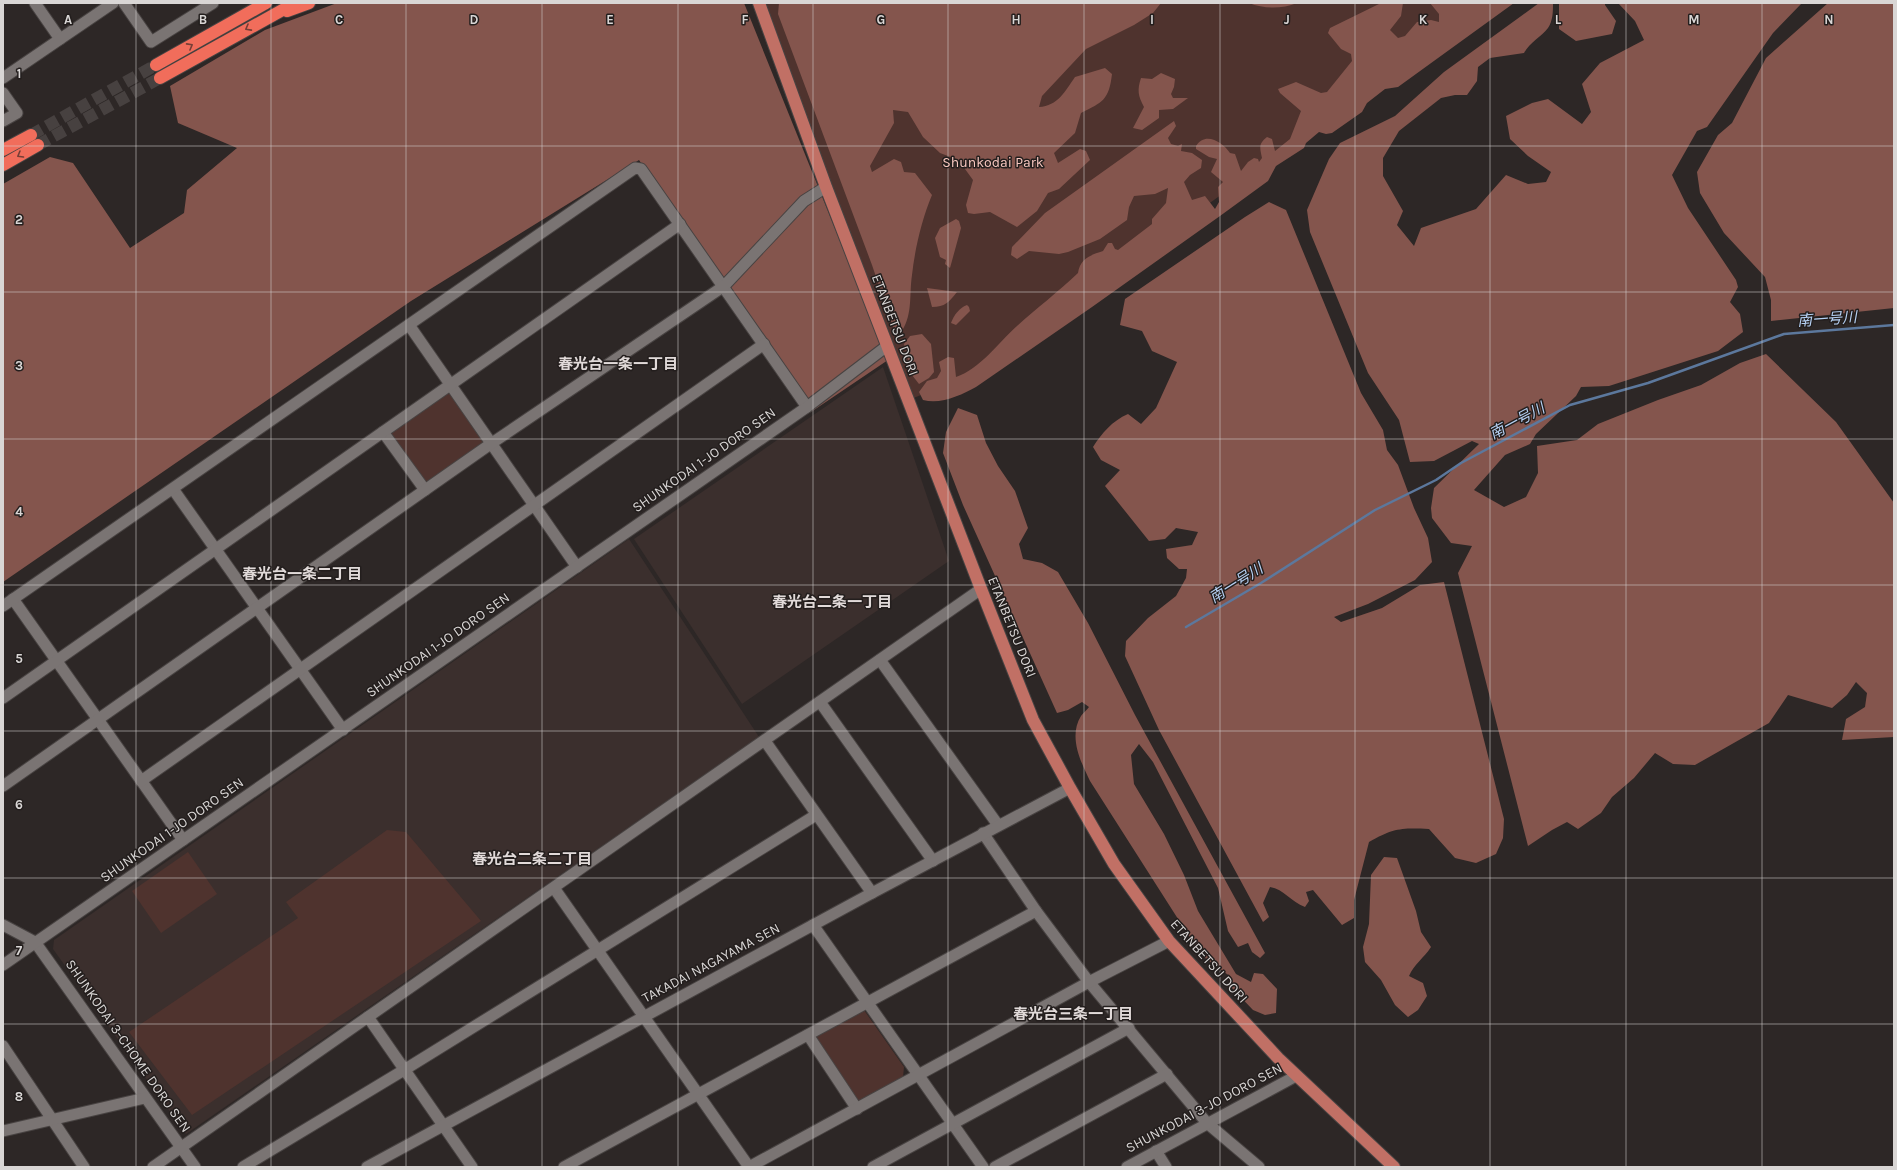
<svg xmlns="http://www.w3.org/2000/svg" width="1897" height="1170" font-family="Karla,'Noto Sans JP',sans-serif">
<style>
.built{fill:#3b2f2d}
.green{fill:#4f332e}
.forest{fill:#84554d}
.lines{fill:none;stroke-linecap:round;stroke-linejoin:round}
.stream{stroke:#5c789d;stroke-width:2.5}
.highway-tunnel{stroke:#474140;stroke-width:12;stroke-dasharray:12 6;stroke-linecap:butt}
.minor-casing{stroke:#484342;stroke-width:13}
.major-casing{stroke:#484342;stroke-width:14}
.highway-casing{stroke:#484342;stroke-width:14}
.minor{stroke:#7a7473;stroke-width:11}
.major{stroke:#c17065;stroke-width:12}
.highway{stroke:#f16d5b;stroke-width:12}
.oneway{stroke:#753e36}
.grid{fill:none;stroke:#d9d6d5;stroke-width:1;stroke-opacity:0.55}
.labels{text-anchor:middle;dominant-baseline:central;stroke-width:3;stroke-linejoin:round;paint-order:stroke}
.park-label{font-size:14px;fill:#f9c8c0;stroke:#231e1d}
.street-label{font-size:14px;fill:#d9d6d5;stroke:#231e1d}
.water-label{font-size:15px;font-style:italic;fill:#b6d1f4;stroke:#231e1d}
.neighbourhood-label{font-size:15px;font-weight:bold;fill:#e1dad9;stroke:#231e1d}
.grid-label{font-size:13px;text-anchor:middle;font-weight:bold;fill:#d9d6d5;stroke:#231e1d;stroke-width:3;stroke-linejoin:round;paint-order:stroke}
</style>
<rect width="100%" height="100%" fill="#2d2726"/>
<g class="built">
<polygon points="883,367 949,561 742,704 634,539"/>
<polygon points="629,539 759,737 186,1134 53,949 54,940"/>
</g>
<g class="green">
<polygon points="762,3 1490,3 966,377 911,399"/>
<polygon points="451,385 492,443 425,490 383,432"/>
<polygon points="387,830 406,832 481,921 192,1115 129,1032 298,918 286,902"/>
<polygon points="188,852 217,894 161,933 132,891"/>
<polygon points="864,1010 904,1067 903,1077 858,1104 814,1036"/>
</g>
<g class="forest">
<polygon points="337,3 744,3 888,360 811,412 639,160 411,301 3,582 3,184 50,157 73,163 130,248 184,213 187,190 237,148 178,123 170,86 265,30"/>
<path d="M779 3H1161L1153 13 1134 25 1086 49 1042 96 1039 107C1058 106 1065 91 1075 77L1105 68 1112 74C1109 100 1103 102 1081 113L1075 133 1054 153 1058 163 1080 149 1086 151 1090 160 1059 189 1048 193 1037 211 1017 227 990 212 974 214 968 213 966 205 973 180 965 169 964 162 940 153 923 137 908 112 893 110 894 123 870 166 872 172 894 159 901 162 904 172 915 173 932 195C922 219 915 248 912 275 909 295 913 313 902 331L894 330 872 265 778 14Z"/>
<path d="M1249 3H1297C1282 9 1264 9 1249 3Z"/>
<path d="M1381 3H1403L1401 16 1390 30 1398 38 1405 36 1417 22 1431 20 1439 22V14L1430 3H1514L1398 87 1385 89 1367 103 1362 112 1332 133 1326 134 1319 132 1306 143 1304 148 1276 166 1268 181 1220 216 1092 307 976 387C961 395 941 405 923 400L919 392 927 381 937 378 941 371 939 362 948 357 954 358 956 377C980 369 998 343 1017 326 1037 308 1058 292 1078 273 1080 259 1090 255 1103 251L1108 243H1112L1115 249 1118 250 1152 224V219L1166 203 1168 188 1155 194 1134 196 1129 207 1127 220 1100 239 1068 252 1059 254 1029 251 1017 259 1011 255 1012 247 1045 213 1174 121 1176 126 1168 138 1171 144 1178 146 1182 144 1181 151 1192 153 1202 160 1201 168 1190 175 1184 182 1192 200 1205 196 1215 209 1219 202 1218 187 1223 182 1211 172 1217 159 1209 157 1196 149V146C1205 131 1223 142 1230 153L1235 154 1241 171 1248 162 1254 158 1258 159 1259 162 1262 158C1260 148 1258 144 1267 137L1272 139 1275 151 1290 139 1301 111 1280 93 1278 89 1296 82 1321 93 1327 92 1352 61 1351 54 1341 49 1328 33 1330 28Z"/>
<path d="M1539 3H1553C1553 11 1553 21 1548 28 1541 37 1530 42 1524 53L1490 58 1478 67 1477 81 1467 95H1455L1441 98 1399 131 1383 158V176L1403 211 1397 225 1414 246 1421 228 1476 209 1506 175 1528 184 1546 182 1551 172 1528 156 1510 139 1506 116 1532 103 1548 99 1582 124 1591 112 1582 84 1600 63 1644 40 1635 21 1618 3H1802L1773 33 1707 127 1697 131 1672 175 1688 208 1736 280 1738 287 1730 302 1740 314 1743 332 1718 351 1609 386 1581 387 1576 396 1536 434 1530 444 1505 455 1474 490 1504 507 1526 497 1538 473 1537 446 1577 440 1598 424 1658 400 1701 385 1740 363 1766 354 1836 422 1894 503V737L1842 740 1846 719 1865 707 1867 693 1856 682 1847 695 1832 708 1788 695 1769 723 1695 765 1673 764 1655 753 1634 778 1612 797 1601 813 1578 829 1567 822 1552 830 1528 846 1458 573 1472 546 1451 543 1432 518 1431 508 1434 488 1479 444 1472 441 1434 461 1410 462 1399 420 1368 373 1310 232 1307 210 1329 159 1340 143 1395 116 1444 72Z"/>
<polygon points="1559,3 1605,3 1605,5 1616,21 1612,34 1576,41 1559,29"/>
<polygon points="1828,3 1894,3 1894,308 1771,321 1771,300 1765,277 1724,233 1700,193 1697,172 1718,135 1732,123 1766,58"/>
<path d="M1161 73 1175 79 1174 87 1171 94 1173 98H1188L1173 109 1159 110V118L1142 130 1133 128 1144 107C1138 96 1137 90 1141 78L1152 79Z"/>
<path d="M1269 202 1286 210 1361 393 1383 430 1387 450 1398 465 1414 508 1428 538 1432 562 1415 580 1368 604 1334 617 1341 622 1382 608 1420 585 1444 582 1504 819 1503 838 1496 854 1476 863 1455 858 1429 829C1401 828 1394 828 1369 842L1354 900V918L1342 925 1313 890 1306 892 1309 901 1305 907C1291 902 1284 889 1270 887L1263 903 1269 917 1263 922 1159 730 1125 656 1126 641 1148 618 1176 596 1186 578 1187 569H1179L1167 558 1166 549 1192 545 1198 532 1176 528 1165 539 1149 541 1105 486 1120 470 1101 460 1093 447C1102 433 1112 421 1128 414L1141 424 1156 408 1177 362 1152 351 1142 331 1120 325 1125 299 1245 217Z"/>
<polygon points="956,219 959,221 961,228 950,268 945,264 946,260 940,257 935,238 940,228"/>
<path d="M927 288 957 292C949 302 945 307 932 307Z"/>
<path d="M967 305 969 307 970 311 956 325 951 323C954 315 959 308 967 305Z"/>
<polygon points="922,334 931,344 934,372 929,378 919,384 912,375 904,344 910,336"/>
<path d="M958 408 977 415 986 443 998 466 1015 491 1028 528 1019 544 1023 559 1042 563 1058 572 1088 623 1135 715 1265 953 1260 958 1252 952 1248 943 1238 947 1228 931 1218 888 1153 762 1139 744 1131 755 1134 784 1164 834 1184 875 1198 911 1236 974 1251 982 1254 973 1263 974 1277 989 1276 1013 1265 1015 1253 1010 1231 987V977L1201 955 1090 781C1081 762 1068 737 1081 716 1083 713 1087 710 1089 707L1082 702 1068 710 1057 713 963 505 943 453 946 432Z"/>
<path d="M1384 857 1397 858 1416 911 1421 932 1431 947C1424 958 1414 964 1409 976L1423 983 1427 996 1418 1010 1408 1017 1395 1005 1381 980 1365 962 1363 947 1369 924 1371 875Z"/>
</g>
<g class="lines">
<polyline class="stream" points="1186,627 1261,583 1375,510 1436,480 1461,463 1570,405 1648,383 1784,334 1894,325"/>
<g class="highway-tunnel">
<polyline points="31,135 156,65"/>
<polyline points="38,145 160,78"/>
</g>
<defs>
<g id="minor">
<polyline points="35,3 60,39"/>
<polyline points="124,3 151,42 213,3"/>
<polyline points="3,78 113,3"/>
<polyline points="3,93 17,113 3,121"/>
<polyline points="409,325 577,567"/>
<polyline points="383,432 425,490"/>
<polyline points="173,489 343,730"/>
<polyline points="13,599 183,840"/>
<polyline points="3,606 635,168 641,169 807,407"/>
<polyline points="880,660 998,825"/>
<polyline points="3,698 680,224"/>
<polyline points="820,702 933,861"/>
<polyline points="765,741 872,893"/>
<polyline points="141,781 764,344"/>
<polyline points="3,786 492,443 724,286 804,201 826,187"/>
<polyline points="983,833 1036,911 1089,982 1207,1123 1259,1167"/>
<polyline points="554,888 749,1167"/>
<polyline points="3,925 35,942 195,1167"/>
<polyline points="813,925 983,1167"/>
<polyline points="3,965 807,407 887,346"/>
<polyline points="368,1017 472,1167"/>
<polyline points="808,1035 857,1109"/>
<polyline points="3,1046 84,1167"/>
<polyline points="3,1131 145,1098"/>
<polyline points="1156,1151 1166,1167"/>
<polyline points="153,1167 981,589"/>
<polyline points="243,1167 404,1070 816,815"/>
<polyline points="367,1167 872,893 1070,788"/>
<polyline points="564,1167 1036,911"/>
<polyline points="749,1167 1089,982 1169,941"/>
<polyline points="873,1167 1129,1028"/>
<polyline points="995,1167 1167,1074"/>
<polyline points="1127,1167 1296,1076"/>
</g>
<polyline id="major" points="759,3 826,187 981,589 1033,720 1070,788 1114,864 1169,941 1278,1058 1394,1167"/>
<g id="highway">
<polyline points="287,11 309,3"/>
<polyline points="156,65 266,3"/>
<polyline points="160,78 295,3"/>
<polyline points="3,150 31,135"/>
<polyline points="3,165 38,145"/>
</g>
</defs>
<use href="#minor" class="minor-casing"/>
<use href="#major" class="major-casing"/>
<use href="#highway" class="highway-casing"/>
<use href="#minor" class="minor"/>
<use href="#major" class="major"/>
<use href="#highway" class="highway"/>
</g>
<defs><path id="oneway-chevron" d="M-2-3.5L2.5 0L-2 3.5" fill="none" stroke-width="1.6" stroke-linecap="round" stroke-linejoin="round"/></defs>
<g class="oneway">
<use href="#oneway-chevron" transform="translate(248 28) rotate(151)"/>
<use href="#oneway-chevron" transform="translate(190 46) rotate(-29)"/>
<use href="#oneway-chevron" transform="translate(20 155) rotate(150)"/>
</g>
<path class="grid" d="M136 3V1167M271 3V1167M406 3V1167M542 3V1167M678 3V1167M813 3V1167M948 3V1167M1084 3V1167M1220 3V1167M1355 3V1167M1490 3V1167M1626 3V1167M1762 3V1167M3 146H1894M3 292H1894M3 439H1894M3 585H1894M3 731H1894M3 878H1894M3 1024H1894"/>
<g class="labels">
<g class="park-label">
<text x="993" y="162">Shunkodai Park</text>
</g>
<g class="street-label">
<text transform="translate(895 325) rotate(69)">ETANBETSU DORI</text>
<text transform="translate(704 460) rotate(-35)">SHUNKODAI 1-JO DORO SEN</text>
<text transform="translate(1012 627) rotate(68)">ETANBETSU DORI</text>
<text transform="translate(438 645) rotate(-35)">SHUNKODAI 1-JO DORO SEN</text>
<text transform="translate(172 830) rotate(-35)">SHUNKODAI 1-JO DORO SEN</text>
<text transform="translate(1209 961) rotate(48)">ETANBETSU DORI</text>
<text transform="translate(711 963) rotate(-28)">TAKADAI NAGAYAMA SEN</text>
<text transform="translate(128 1046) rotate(55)">SHUNKODAI 3-CHOME DORO SEN</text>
<text transform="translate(1204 1108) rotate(-28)">SHUNKODAI 3-JO DORO SEN</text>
</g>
<g class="water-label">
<text transform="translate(1827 319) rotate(-4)">南一号川</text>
<text transform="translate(1517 421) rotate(-28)">南一号川</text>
<text transform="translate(1236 583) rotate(-32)">南一号川</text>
</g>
<g class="neighbourhood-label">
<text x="618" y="364">春光台一条一丁目</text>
<text x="302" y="574">春光台一条二丁目</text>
<text x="832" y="602">春光台二条一丁目</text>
<text x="532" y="859">春光台二条二丁目</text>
<text x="1073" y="1014">春光台三条一丁目</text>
</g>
</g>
<g class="grid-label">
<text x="68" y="24">A</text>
<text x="203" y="24">B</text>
<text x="339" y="24">C</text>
<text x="474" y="24">D</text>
<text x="610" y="24">E</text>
<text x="745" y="24">F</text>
<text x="881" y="24">G</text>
<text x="1016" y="24">H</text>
<text x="1152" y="24">I</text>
<text x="1287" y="24">J</text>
<text x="1423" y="24">K</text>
<text x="1558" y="24">L</text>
<text x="1694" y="24">M</text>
<text x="1829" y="24">N</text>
<text x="19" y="78">1</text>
<text x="19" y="224">2</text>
<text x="19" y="370">3</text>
<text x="19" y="516">4</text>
<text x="19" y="663">5</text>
<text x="19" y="809">6</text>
<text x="19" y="955">7</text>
<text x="19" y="1101">8</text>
</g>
<rect width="1897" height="1170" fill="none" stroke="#d9d6d5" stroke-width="8"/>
</svg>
